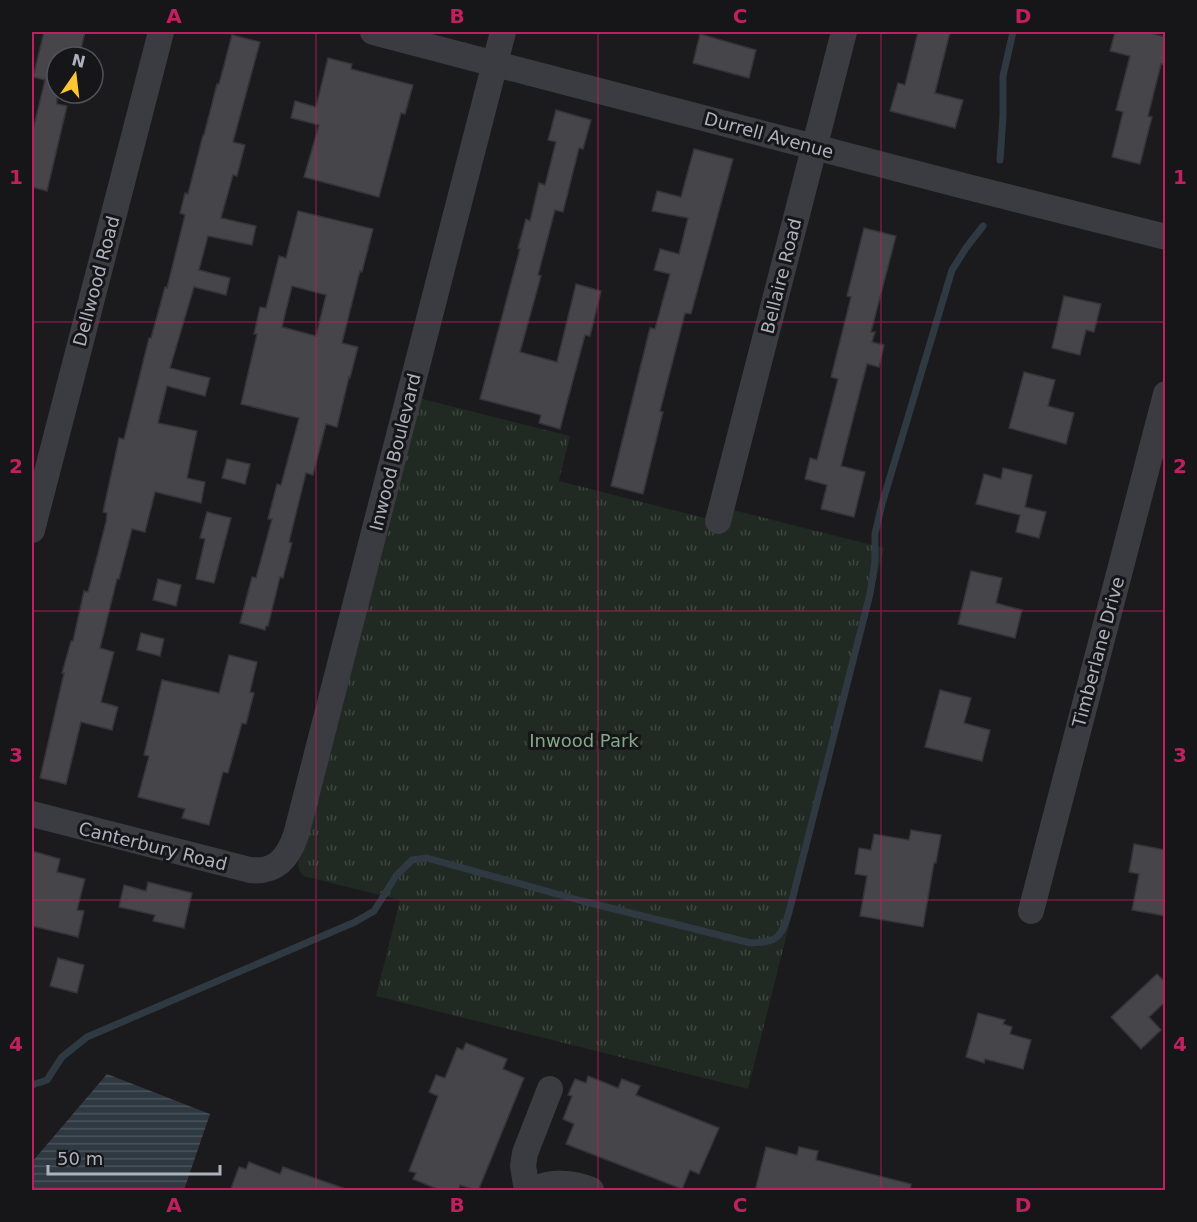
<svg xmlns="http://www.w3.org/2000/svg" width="1197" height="1222" font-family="'DejaVu Sans',sans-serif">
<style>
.park{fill:url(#park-tufts)}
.water{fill:url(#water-rules)}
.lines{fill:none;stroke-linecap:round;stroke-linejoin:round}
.stream{stroke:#2f3942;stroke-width:7}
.building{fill:#45454a;stroke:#353439;stroke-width:1.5;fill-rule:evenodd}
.minor{stroke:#3b3c42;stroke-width:26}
.grid{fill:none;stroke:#c12060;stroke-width:1.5;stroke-opacity:0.55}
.labels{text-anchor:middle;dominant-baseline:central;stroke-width:6;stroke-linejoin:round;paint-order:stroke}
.street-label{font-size:18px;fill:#acb1bd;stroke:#161518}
.park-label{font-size:18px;fill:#83a988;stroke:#161518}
.neatline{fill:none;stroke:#c12060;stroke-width:2}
.grid-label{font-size:20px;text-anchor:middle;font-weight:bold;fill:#c12060}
</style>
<defs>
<pattern id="park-tufts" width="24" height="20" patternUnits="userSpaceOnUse" patternTransform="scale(1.5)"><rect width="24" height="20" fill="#202922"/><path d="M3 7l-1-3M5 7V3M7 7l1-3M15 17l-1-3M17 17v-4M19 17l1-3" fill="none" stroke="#3e4640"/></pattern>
<pattern id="water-rules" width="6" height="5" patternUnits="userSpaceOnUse" patternTransform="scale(1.5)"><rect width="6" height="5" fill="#2f3942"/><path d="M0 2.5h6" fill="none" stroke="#4a535b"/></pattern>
</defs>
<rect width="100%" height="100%" fill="#1b1a1d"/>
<polygon class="park" points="415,397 570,436 559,481 709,519 713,505 884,548 748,1089 376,996 400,900 303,876 299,870 298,864"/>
<polygon class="water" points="107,1074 210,1114 184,1190 32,1190 32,1162"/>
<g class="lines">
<g class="stream">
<polyline points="1000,160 1003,116 1003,76 1013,32"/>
<path d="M32 1085 47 1080 62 1057 87 1037 355 922 374 911 396 876 412 860 427 858 582 901 751 943C778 942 781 938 789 912L870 594 875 561V534L882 504 952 270 966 248 983 226"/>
</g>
</g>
<g class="building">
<polygon points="44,32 85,32 79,57 57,57 57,104 67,106 47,191 32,187 32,134 45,80 33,77"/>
<polygon points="918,32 950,32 935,93 963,100 955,128 890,111 898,83 905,85"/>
<polygon points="1115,32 1145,32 1166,37 1166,65 1161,64 1148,116 1152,117 1140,164 1112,157 1123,112 1116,110 1130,56 1110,51"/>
<polygon points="700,34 756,50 749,78 693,63"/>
<polygon points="232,35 260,42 233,142 245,145 237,176 233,175 221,218 256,226 252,245 208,236 199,270 230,278 226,295 194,287 170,368 210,378 205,396 167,386 158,423 197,431 187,478 205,482 201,503 155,492 145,532 132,529 119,579 117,579 100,648 114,652 101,702 118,707 112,730 81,722 66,784 40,778 64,673 62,673 71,641 73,641 84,591 88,592 106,522 107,513 103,512 119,438 124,439 149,338 151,338 165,287 167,288 185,215 180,213 185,193 188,194 203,135 204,135 217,84 219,84"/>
<polygon points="328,58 352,64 351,69 413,85 405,114 401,113 379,197 304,177 319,125 291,118 295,101 316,107"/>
<polygon points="556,110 591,120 583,149 579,148 563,212 555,210 538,275 541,276 520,352 557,362 576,284 601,291 590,336 585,335 560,429 539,423 541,415 480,399 520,249 518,248 526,219 530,221 539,183 545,185 556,142 548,140"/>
<polygon points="694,149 733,159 691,314 685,313 660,411 663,412 643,494 611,486 650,328 655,329 670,274 654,270 660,249 679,254 688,218 652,211 657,191 681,197"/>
<path d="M298 211 373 229 362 272 360 271 342 343 358 347 350 378 349 377 337 427 326 424 313 475 306 473 289 542 292 543 283 578 280 577 268 626H266L265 630 240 623 252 577 256 578 272 519H268L277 484 281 485 299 418 241 404 257 334H254L260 307 266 308 279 256 286 258ZM292 286 326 295 316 336 282 327Z"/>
<polygon points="864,228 896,236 871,332 875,332 872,342 884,345 879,367 867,364 841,466 865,472 854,517 821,509 827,485 805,479 810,458 817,460 838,379 831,377 851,297 847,296"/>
<polygon points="1064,296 1101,304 1094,332 1086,330 1080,355 1052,348"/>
<polygon points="1024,372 1055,380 1048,406 1074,413 1066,444 1009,428"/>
<polygon points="227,459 250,464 245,484 222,478"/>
<polygon points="1003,468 1032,475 1025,507 1046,512 1039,538 1016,532 1020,515 976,504 984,474 1001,479"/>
<polygon points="207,512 231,518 214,583 196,579 205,539 200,538"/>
<polygon points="971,571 1002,578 996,603 1022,610 1015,638 958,624"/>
<polygon points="158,579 181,585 176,606 153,600"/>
<polygon points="141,633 164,639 160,656 137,650"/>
<polygon points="229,655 257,662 250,692 254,693 246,724 242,723 228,773 223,772 209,825 182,818 185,809 138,797 149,756 144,755 162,680 219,693"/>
<polygon points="940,690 971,698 964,723 990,730 982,761 925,747"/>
<polygon points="911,830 941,835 936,863 934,863 923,927 860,916 867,876 855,874 859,848 871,850 874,834 909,840"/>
<polygon points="1134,844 1166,850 1166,916 1132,910 1139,874 1129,872"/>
<polygon points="32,851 60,859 57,872 85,879 77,910 84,911 78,937 32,926"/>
<polygon points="148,882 192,893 184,928 153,921 155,915 119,907 124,885 146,891"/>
<polygon points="58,958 84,965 77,993 50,986"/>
<polygon points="1157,974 1166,983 1166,1001 1149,1017 1161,1030 1141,1049 1111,1017"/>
<polygon points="978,1013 1005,1020 1003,1024 1012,1027 1010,1034 1031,1040 1023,1069 985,1059 984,1063 966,1057"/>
<polygon points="466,1043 507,1059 503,1069 524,1078 478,1191 460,1185 458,1191 442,1191 413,1179 416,1173 409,1171 438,1096 429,1092 436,1075 445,1078 457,1048 463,1050"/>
<polygon points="588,1076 618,1088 622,1079 640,1086 636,1095 719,1128 699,1174 690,1170 682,1189 566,1144 574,1124 563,1119 572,1096 568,1095 575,1079 586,1083"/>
<polygon points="766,1147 797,1155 799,1147 818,1151 816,1160 911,1184 910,1191 755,1191"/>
<polygon points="249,1162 280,1174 283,1167 343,1188 342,1191 230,1191 239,1167 246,1169"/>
</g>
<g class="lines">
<g class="minor">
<polyline points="373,32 964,186 1166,237"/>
<polyline points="718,521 844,32"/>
<polyline points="32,530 161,32"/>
<path d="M32 814 250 870C276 873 288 858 296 835L503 32"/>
<polyline points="1031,911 1166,394"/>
<polyline points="527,1190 523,1166 525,1153 550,1089"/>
<path d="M533 1190C551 1181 573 1182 591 1190"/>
</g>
</g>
<path class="grid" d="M316 32V1190M598 32V1190M881 32V1190M32 322H1166M32 611H1166M32 900H1166"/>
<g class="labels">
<g class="street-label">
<text transform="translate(769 135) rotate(15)">Durrell Avenue</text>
<text transform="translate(781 276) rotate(-76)">Bellaire Road</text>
<text transform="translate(96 281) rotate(-75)">Dellwood Road</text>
<text transform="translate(395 452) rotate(-76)">Inwood Boulevard</text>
<text transform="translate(1098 652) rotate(-75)">Timberlane Drive</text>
<text transform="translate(153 846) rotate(14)">Canterbury Road</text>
</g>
<g class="park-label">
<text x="584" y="740">Inwood Park</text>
</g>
</g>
<rect width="1197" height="1222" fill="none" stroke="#161518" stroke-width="66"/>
<g transform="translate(75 75) rotate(14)"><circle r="28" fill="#161518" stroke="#52535a" stroke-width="1.5"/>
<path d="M0-4.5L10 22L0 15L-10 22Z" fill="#fcc633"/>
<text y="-9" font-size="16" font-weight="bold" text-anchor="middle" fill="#acb1bd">N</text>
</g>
<path d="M48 1165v9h172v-9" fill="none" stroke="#acb1bd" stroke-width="3"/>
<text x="57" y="1165" font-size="18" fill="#acb1bd" stroke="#161518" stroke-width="4.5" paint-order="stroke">50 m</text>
<rect x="33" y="33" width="1131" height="1156" class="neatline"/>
<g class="grid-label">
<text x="174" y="23">A</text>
<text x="457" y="23">B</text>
<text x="740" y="23">C</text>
<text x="1023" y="23">D</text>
<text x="16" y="184">1</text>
<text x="1180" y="184">1</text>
<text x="16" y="473">2</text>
<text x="1180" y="473">2</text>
<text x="16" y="762">3</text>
<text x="1180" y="762">3</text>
<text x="16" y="1051">4</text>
<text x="1180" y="1051">4</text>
<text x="174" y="1212">A</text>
<text x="457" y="1212">B</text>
<text x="740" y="1212">C</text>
<text x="1023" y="1212">D</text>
</g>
</svg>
